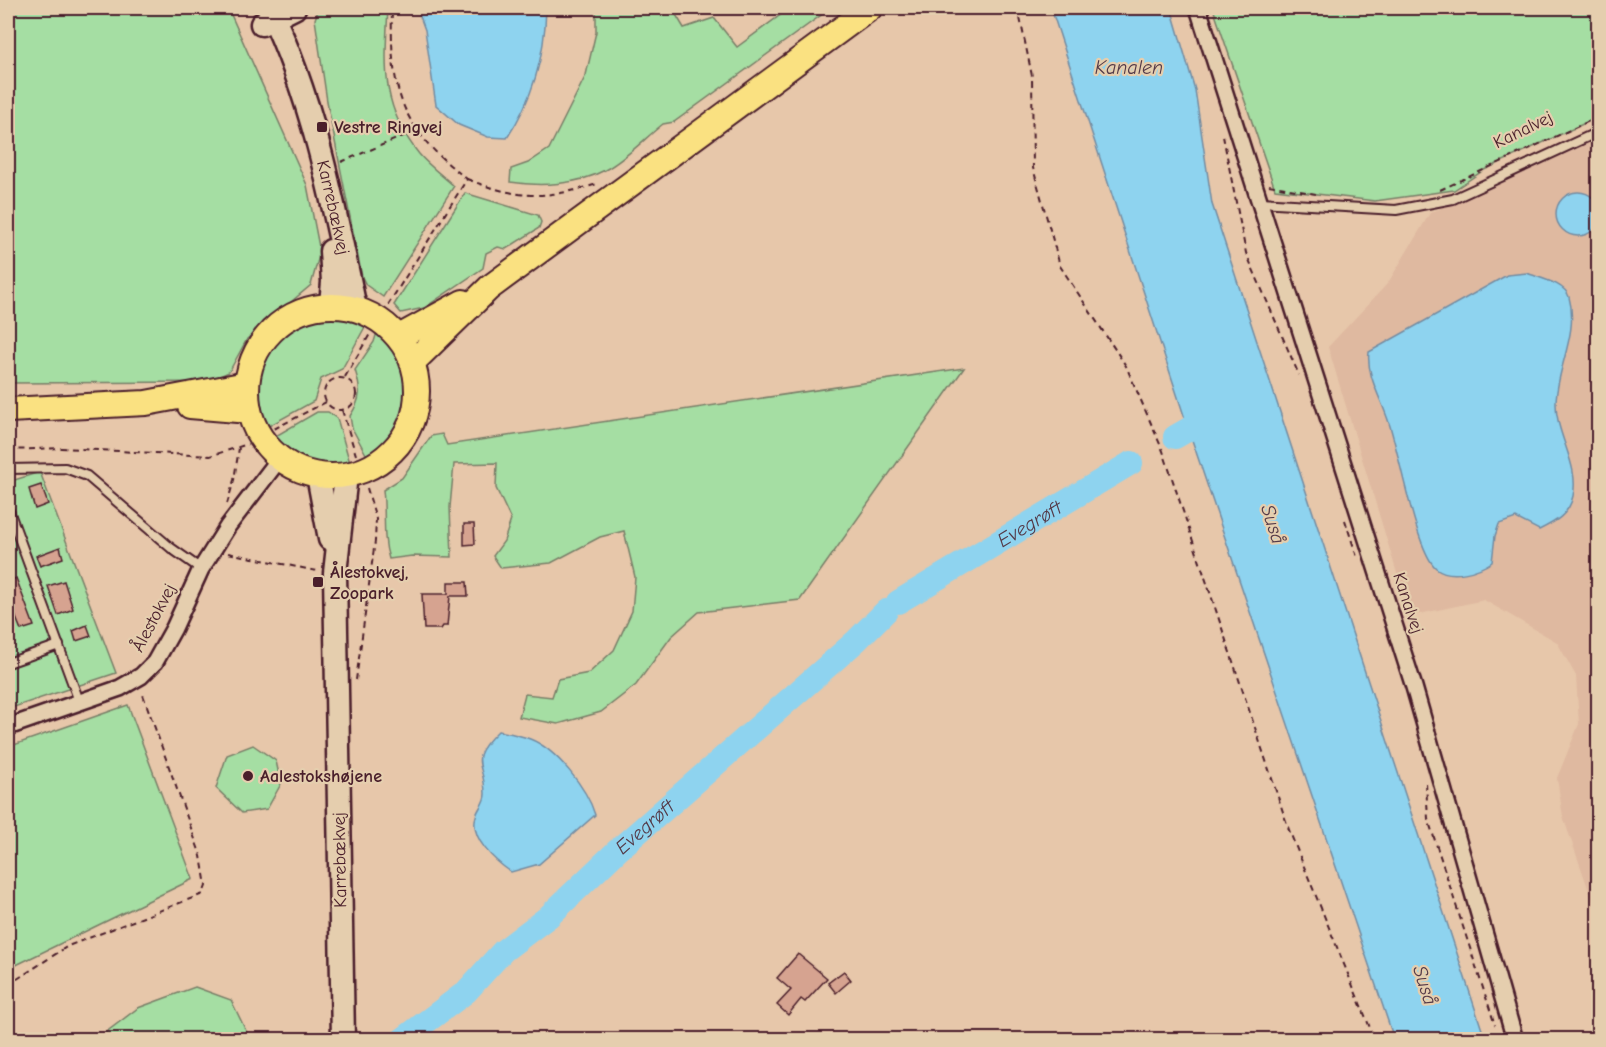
<svg xmlns="http://www.w3.org/2000/svg" width="1606" height="1047" font-family="'Comic Neue',sans-serif">
<style>
.built{fill:#dfb9a0}
.green{fill:#a5dea3;stroke:#787e67;stroke-width:1.5}
.water{fill:#8ed3ef;stroke:#738ba1;stroke-width:1.5}
.lines{fill:none;stroke-linecap:round;stroke-linejoin:round}
.river{stroke:#8ed3ef;stroke-width:24}
.building{fill:#d6a390;stroke:#4a1f2b;stroke-width:1.5}
.lane-casing{stroke:#4a1f2b;stroke-width:12}
.street-casing{stroke:#4a1f2b;stroke-width:20}
.secondary-casing{stroke:#4a1f2b;stroke-width:27}
.primary-casing{stroke:#4a1f2b;stroke-width:28}
.path{stroke:#4a1f2b;stroke-width:2;stroke-dasharray:6 4.5;stroke-linecap:butt}
.lane{stroke:#e5ceae;stroke-width:8}
.street{stroke:#e5ceae;stroke-width:15}
.secondary{stroke:#e5ceae;stroke-width:22}
.primary{stroke:#fae181;stroke-width:24}
.poi-dot{fill:#4a1f2b;stroke:#e5ceae;stroke-width:2}
.labels{text-anchor:middle;dominant-baseline:central;stroke-width:4.5;stroke-linejoin:round;paint-order:stroke}
.poi-label{font-size:18px;font-weight:bold;fill:#4a1f2b;stroke:#e5ceae;text-anchor:start}
.street-label{font-size:18px;fill:#4a1f2b;stroke:#e5ceae}
.water-label{font-size:20px;font-style:italic;fill:#543a48;stroke:#e5ceae}
</style>
<rect width="100%" height="100%" fill="#e7c7aa"/>
<filter id="ink" filterUnits="userSpaceOnUse"><feTurbulence type="fractalNoise" baseFrequency=".0167" numOctaves="2"/><feDisplacementMap in="SourceGraphic" scale="12" xChannelSelector="R" yChannelSelector="G"/><feConvolveMatrix kernelMatrix="1 2 1 2 8 2 1 2 1" color-interpolation-filters="sRGB"/></filter>
<g filter="url(#ink)">
<polygon class="built" points="1598,136 1598,916 1563,817 1557,778 1579,724 1576,676 1557,642 1484,600 1410,616 1328,347 1388,283 1430,213"/>
<g class="green">
<polygon points="8,8 228,8 307,185 320,252 311,285 247,339 229,372 206,382 8,383"/>
<path d="M319 8H388C385 66 380 105 419 154 429 166 443 176 454 186L383 297 366 285 362 277 327 101 315 19Z"/>
<path d="M596 8H672L684 28 714 18 737 47 790 8H831L674 122 663 124C645 138 626 159 605 170 577 185 541 187 510 182L511 169 528 163 549 149 586 75 596 32Z"/>
<polygon points="1213,8 1598,8 1598,117 1484,170 1454,190 1375,201 1275,189"/>
<polygon points="465,193 538,215 541,222 539,228 506,249 498,247 486,253 483,268 424,308 401,313 394,305"/>
<path d="M330 316 342 317 366 325 342 369 321 379 314 401 269 426C262 422 260 413 259 406 250 359 284 321 330 316Z"/>
<path d="M377 332C418 368 413 426 367 456L352 428 350 416C362 398 361 389 355 370L374 342Z"/>
<path d="M964 368 800 600 699 612 671 637 636 685 601 712 558 724 519 717 525 694 552 697 558 679 589 673 614 650 632 611 635 577 624 531 600 537 551 563 501 568 493 556 504 541 511 520 496 488 497 463 454 464 450 507 452 557 412 556 389 559C382 537 386 514 383 490L402 478 431 436 442 434 447 445Z"/>
<path d="M317 412H328L337 418 350 463C322 470 292 461 274 437Z"/>
<polygon points="40,472 116,673 8,709 8,482"/>
<polygon points="128,705 193,879 8,969 8,747"/>
<polygon points="253,745 276,761 281,784 267,809 242,813 216,788 227,755"/>
<polygon points="195,987 231,1000 250,1039 97,1039 138,1008"/>
</g>
<g class="water">
<path d="M546 8C545 53 533 99 507 138L488 137 459 125 436 105 425 30 417 8Z"/>
<polygon points="1051,8 1168,8 1172,11 1195,90 1212,204 1485,1039 1394,1039 1189,431"/>
<circle cx="1578" cy="214" r="22"/>
<path d="M1527 273C1539 278 1565 283 1569 297 1579 333 1557 367 1556 402 1555 434 1580 465 1573 496 1569 515 1555 522 1539 530L1516 518 1499 524 1495 536 1492 562C1479 571 1451 580 1436 568 1416 551 1399 452 1389 423 1382 400 1366 376 1369 352L1507 275Z"/>
<path d="M498 731C508 733 520 735 530 739 556 749 587 788 595 815L539 864 511 872C495 861 469 838 476 816 478 808 485 803 485 794 485 762 466 762 498 731Z"/>
</g>
<g class="lines">
<g class="river">
<polyline points="1175,437 1217,413"/>
<path id="s1" d="M898 602 1131 463"/>
<path id="s2" d="M402 1040 466 992 503 951 548 917 618 850 856 641 886 611"/>
</g>
</g>
<g class="building">
<polygon points="41,485 48,504 35,509 29,489"/>
<polygon points="464,524 474,524 475,544 464,545"/>
<polygon points="60,547 63,558 40,566 36,556"/>
<polygon points="16,578 34,626 21,630 9,600 11,594 8,585 8,582"/>
<polygon points="64,581 73,609 58,615 48,586"/>
<polygon points="448,582 467,582 468,596 450,596 447,626 443,626 441,629 424,629 422,594 448,594"/>
<polygon points="87,625 91,636 76,641 73,631"/>
<polygon points="798,954 827,978 805,1002 801,999 788,1015 777,1005 791,990 777,978"/>
<polygon points="844,971 851,980 836,993 828,983"/>
</g>
<g class="lines">
<defs>
<g id="lane">
<polyline points="1260,202 1396,210 1453,199 1598,132"/>
<polyline points="8,469 65,468 87,476 171,548 201,569"/>
<polyline points="8,508 79,701"/>
<polyline points="8,663 59,645"/>
</g>
<g id="street">
<polyline points="1198,8 1414,687 1515,1040"/>
<polyline points="8,727 120,688 141,676 155,662 174,628 201,569 228,526 280,458"/>
</g>
<g id="secondary">
<path id="s3" d="M269 8C314 101 334 207 355 308"/>
<polyline points="262,24 294,8"/>
<polyline points="331,251 333,282 331,305"/>
<polyline points="318,475 330,539"/>
<polyline points="343,1040 335,573 346,475"/>
</g>
<g id="primary">
<circle cx="332" cy="391" r="85"/>
<polyline points="399,337 463,302"/>
<polyline points="413,362 489,288 870,8"/>
<polyline points="190,406 249,411"/>
<polyline points="8,410 146,403 247,384"/>
</g>
</defs>
<use href="#lane" class="lane-casing"/>
<use href="#street" class="street-casing"/>
<use href="#secondary" class="secondary-casing"/>
<use href="#primary" class="primary-casing"/>
<g class="path">
<polyline points="1018,8 1032,76 1033,168 1060,266 1126,366 1163,451 1289,830 1375,1040"/>
<polyline points="1223,136 1246,253 1299,375"/>
<polyline points="341,162 416,131"/>
<path d="M467 179C518 199 544 200 597 184"/>
<polyline points="1269,185 1316,194"/>
<polyline points="1440,190 1598,117"/>
<path d="M388 305 467 179C399 127 390 90 392 8"/>
<polyline points="345,377 370,334"/>
<circle cx="340" cy="394" r="16"/>
<polyline points="342,410 356,455"/>
<polyline points="274,429 326,402"/>
<polyline points="8,450 61,448 210,456 248,444"/>
<polyline points="227,504 234,480 239,448"/>
<polyline points="1345,520 1358,560"/>
<polyline points="228,553 317,571"/>
<polyline points="356,680 375,541 376,519 367,488"/>
<polyline points="1426,783 1428,819 1495,1025"/>
<polyline points="8,985 68,946 203,894 206,886 201,856 142,692"/>
</g>
<use href="#lane" class="lane"/>
<use href="#street" class="street"/>
<use href="#secondary" class="secondary"/>
<use href="#primary" class="primary"/>
</g>
</g>
<g class="poi-dot">
<rect x="316" y="121" width="12" height="12" rx="3"/>
<rect x="312" y="576" width="12" height="12" rx="3"/>
<circle cx="248" cy="776" r="6"/>
</g>
<g class="labels">
<g class="poi-label">
<text x="334" y="127">Vestre Ringvej</text>
<text x="330" y="572">Ålestokvej,<tspan x="330" dy="21">Zoopark</tspan></text>
<text x="260" y="776">Aalestokshøjene</text>
</g>
<g class="street-label">
<text transform="translate(1523 130) rotate(-26)">Kanalvej</text>
<text stroke="none"><textPath href="#s3" startOffset="210">Karrebækvej</textPath></text>
<text transform="translate(1408 603) rotate(72)">Kanalvej</text>
<text transform="translate(154 618) rotate(-62)">Ålestokvej</text>
<text transform="translate(340 860) rotate(-91)">Karrebækvej</text>
</g>
<g class="water-label">
<text x="1129" y="67">Kanalen</text>
<text stroke="none"><textPath href="#s1" startOffset="153">Evegrøft</textPath></text>
<text transform="translate(1273 524) rotate(72)">Suså</text>
<text stroke="none"><textPath href="#s2" startOffset="324">Evegrøft</textPath></text>
<text transform="translate(1425 985) rotate(72)">Suså</text>
</g>
</g>
<rect width="1606" height="1047" fill="none" stroke="#e5ceae" stroke-width="30"/>
<rect x="15" y="15" width="1576" height="1017" fill="none" stroke="#4a1f2b" stroke-width="2" filter="url(#ink)"/>
</svg>
